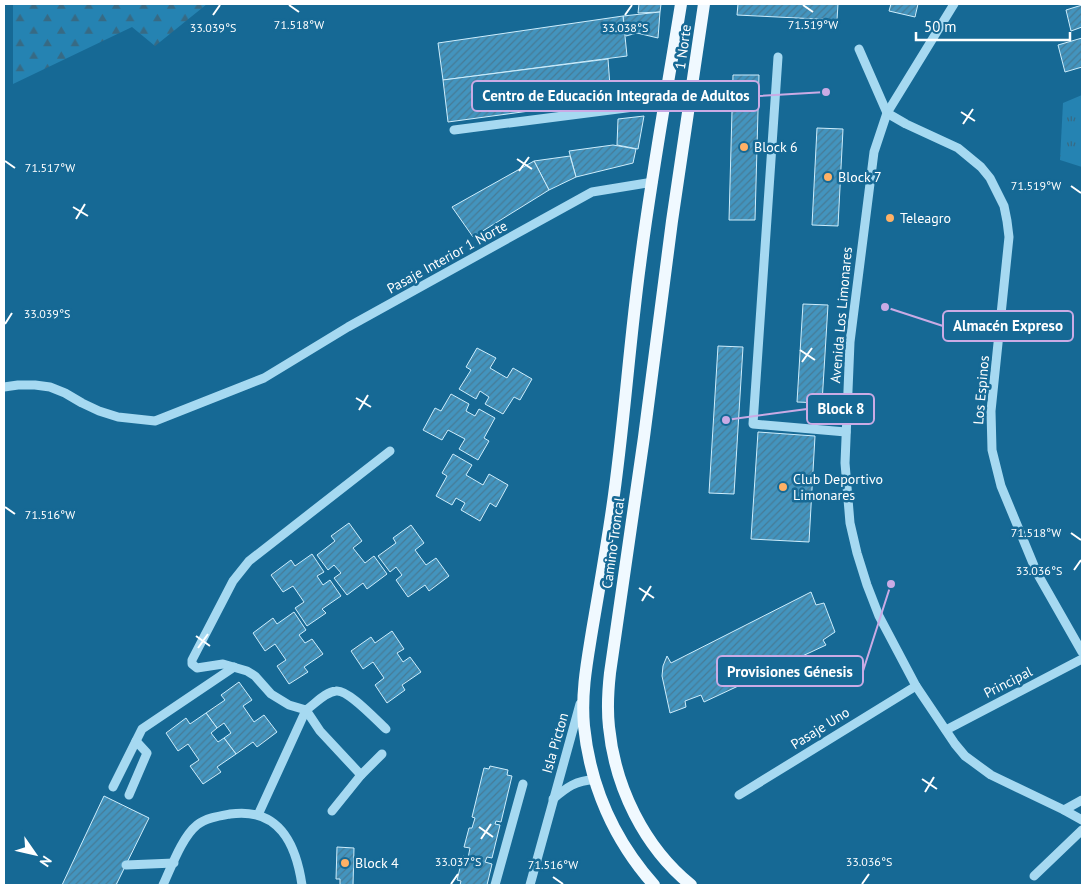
<svg xmlns="http://www.w3.org/2000/svg" width="1086" height="889" font-family="'PT Sans',sans-serif">
<style>
.grass{fill:url(#grass-tufts)}
.forest{fill:url(#forest-firs)}
.building{fill:url(#building-hatch);stroke:#cdedfc}
.lines{fill:none;stroke-linecap:round;stroke-linejoin:round}
.minor{stroke:#a6d9f1;stroke-width:9}
.major{stroke:#f0f9ff;stroke-width:12}
.ticks{fill:none;stroke:#fff;stroke-width:2}
.poi-dot{fill:#ffb166;stroke:#166995;stroke-width:2}
.labels{text-anchor:middle;dominant-baseline:central;stroke-width:5;stroke-linejoin:round;paint-order:stroke}
.street-label{font-size:14px;fill:#fff;stroke:#166995}
.poi-label{font-size:14px;fill:#fff;stroke:#166995;text-anchor:start}
.ticks-label{font-size:12px;text-anchor:middle;fill:#fff;stroke:#166995;stroke-width:5;stroke-linejoin:round;paint-order:stroke}
.leader{fill:none;stroke:#caabe5;stroke-width:2}
.callout-dot{fill:#caabe5;stroke:#166995;stroke-width:2}
.callout{fill:#166995;stroke:#caabe5;stroke-width:2}
.callout-label{font-size:15px;text-anchor:middle;font-weight:bold;fill:#fff}
</style>
<defs>
<pattern id="grass-tufts" width="24" height="20" patternUnits="userSpaceOnUse" patternTransform="scale(1.25)"><rect width="24" height="20" fill="#2583b2"/><path d="M3 7l-1-3M5 7V3M7 7l1-3M15 17l-1-3M17 17v-4M19 17l1-3" fill="none" stroke="#376a84"/></pattern>
<pattern id="forest-firs" width="22" height="20" patternUnits="userSpaceOnUse" patternTransform="scale(1.25)"><rect width="22" height="20" fill="#2583b2"/><path d="M5 1l3.5 6h-7zM16 11l3.5 6h-7z" fill="#376a84"/></pattern>
<pattern id="building-hatch" width="6" height="6" patternUnits="userSpaceOnUse" patternTransform="scale(1.25)"><rect width="6" height="6" fill="#4394be"/><path d="M-1 1l2-2M0 6l6-6M5 7l2-2" fill="none" stroke="#467b96"/></pattern>
</defs>
<rect width="100%" height="100%" fill="#166995"/>
<polygon class="grass" points="1082,95 1082,167 1060,160 1063,103"/>
<polygon class="forest" points="13,4 207,4 155,46 132,27 13,84"/>
<g class="building">
<polygon points="639,4 661,4 660,12 638,13"/>
<polygon points="738,4 838,4 837,20 737,15"/>
<polygon points="891,4 918,4 915,17 889,11"/>
<polygon points="1082,5 1082,27 1071,31 1066,10"/>
<polygon points="660,12 658,38 637,33 626,36 623,16"/>
<polygon points="623,16 627,56 443,80 438,43"/>
<polygon points="1082,38 1082,67 1065,72 1058,45"/>
<polygon points="608,59 611,100 448,122 443,80"/>
<polygon points="733,75 759,75 755,220 729,220"/>
<polygon points="644,116 638,149 617,145 618,119"/>
<polygon points="817,128 843,129 838,226 812,225"/>
<polygon points="613,145 636,149 633,163 576,177 569,151"/>
<polygon points="570,156 576,177 549,190 534,161"/>
<polygon points="534,161 549,190 473,237 452,207"/>
<polygon points="803,304 828,305 822,403 797,402"/>
<polygon points="718,346 743,347 734,494 709,493"/>
<polygon points="477,348 496,358 490,368 507,378 513,368 532,379 520,400 514,397 503,414 485,404 489,397 480,391 476,399 459,389 471,370 466,367"/>
<polygon points="451,394 469,404 466,411 475,416 479,409 495,418 484,438 489,441 478,460 459,449 465,439 448,430 442,440 423,430 435,408 441,411"/>
<polygon points="758,432 815,436 809,542 751,539"/>
<polygon points="453,454 472,465 466,475 483,485 489,474 508,485 496,507 490,503 480,521 461,510 465,503 456,498 452,505 436,496 447,476 442,473"/>
<polygon points="349,523 362,541 353,548 365,563 374,556 387,574 367,589 363,583 347,595 334,578 341,573 334,565 328,570 317,555 335,541 331,536"/>
<polygon points="411,525 424,543 415,550 426,565 436,558 449,576 429,591 425,585 408,597 396,580 402,575 396,567 390,572 378,556 396,543 393,538"/>
<polygon points="312,554 324,572 317,576 323,585 330,580 341,596 322,609 326,613 307,626 295,608 304,602 293,586 283,592 271,575 291,560 295,566"/>
<polygon points="811,592 816,605 824,603 835,632 823,640 826,645 704,702 701,695 685,701 686,707 670,713 662,676 663,666 667,656 671,663"/>
<polygon points="294,612 306,630 299,635 305,643 312,639 323,654 304,667 308,672 289,684 277,666 286,660 275,644 265,651 253,633 273,618 277,624"/>
<polygon points="392,631 404,649 397,653 403,662 410,657 421,672 402,685 405,690 387,703 375,685 384,678 373,662 363,669 351,651 371,637 375,643"/>
<polygon points="239,682 252,700 243,706 254,722 264,715 277,732 257,747 253,742 236,754 224,738 231,733 224,723 217,728 206,713 225,700 221,695"/>
<polygon points="206,713 217,728 211,733 218,742 224,738 236,754 217,767 221,772 203,784 190,766 199,760 188,744 178,751 166,733 186,718 190,724"/>
<polygon points="490,766 508,770 507,775 512,776 501,822 496,821 495,824 500,825 492,858 487,857 485,862 492,864 487,885 460,885 461,881 457,880 463,856 468,858 470,848 464,847 469,828 472,828 475,818 472,817 484,768 489,769"/>
<polygon points="104,796 149,818 116,885 62,885"/>
<polygon points="337,847 354,848 353,885 340,885 340,879 336,879"/>
</g>
<g class="lines">
<g class="minor">
<polyline points="954,4 887,113 874,152 850,342 845,463 850,523 857,553 867,585 879,616 916,686 955,744 965,756 991,775 1064,810 1082,820"/>
<polyline points="859,49 887,113 906,124 958,148 981,167 990,178 1004,206 1007,221 1009,237 991,411 992,450 1001,486 1037,573 1082,652"/>
<polyline points="778,57 753,424 846,432"/>
<polyline points="454,130 665,103"/>
<polyline points="4,387 18,385 35,385 50,387 65,393 82,403 99,411 118,417 155,421 264,378 348,327 592,192 653,182"/>
<polyline points="946,730 1082,659"/>
<polyline points="361,775 382,754"/>
<polyline points="113,787 142,729 234,667"/>
<polyline points="129,795 147,753 136,741"/>
<polyline points="739,795 916,686"/>
<path d="M553 799C566 788 576 780 594 780"/>
<polyline points="1064,810 1082,800"/>
<path d="M332 811 361 775 320 731 306 710C315 704 325 692 336 691 348 689 377 721 386 729"/>
<polyline points="258,815 306,710 289,705 271,694 255,676 247,671 223,664 197,668 192,664 192,660 233,581 249,561 390,451"/>
<polyline points="126,865 174,863"/>
<polyline points="1034,876 1082,830"/>
<path d="M163 885C171 868 182 837 197 825 206 818 219 816 230 814 279 807 296 844 302 885"/>
<polyline points="495,885 523,784"/>
<polyline points="530,885 580,704"/>
</g>
<g class="major">
<path d="M654 885C614 840 590 785 584 726 581 693 587 662 592 631 599 590 606 550 612 509 624 428 629 346 640 265 651 178 667 91 681 4"/>
<path d="M691 885C644 847 615 787 609 727 607 709 608 691 610 673L644 437 672 221 704 4"/>
</g>
</g>
<path class="ticks" d="M289 5 299 12M803 5 813 12M213 15 220 5M625 15 632 5M961 112 975 121M963 124 973 109M517 159 532 169M5 161 15 168M519 171 529 157M1071 186 1081 193M73 207 88 216M76 219 85 204M5 324 12 313M800 350 815 360M802 362 812 348M356 398 371 407M359 410 368 395M5 507 15 514M1071 533 1081 540M1074 570 1081 560M639 588 654 598M642 601 651 586M196 636 210 646M198 648 208 634M922 779 937 789M925 792 934 777M479 827 493 837M481 839 491 824M553 877 563 884M451 884 458 874M862 884 869 874"/>
<g class="poi-dot">
<circle cx="744" cy="147" r="5"/>
<circle cx="828" cy="177" r="5"/>
<circle cx="890" cy="218" r="5"/>
<circle cx="783" cy="487" r="5"/>
<circle cx="345" cy="863" r="5"/>
</g>
<g class="labels">
<g class="street-label">
<text transform="translate(683 47) rotate(-82)">1 Norte</text>
<text transform="translate(447 257) rotate(-29)">Pasaje Interior 1 Norte</text>
<text transform="translate(841 315) rotate(-85)">Avenida Los Limonares</text>
<text transform="translate(981 390) rotate(-85)">Los Espinos</text>
<text transform="translate(613 543) rotate(-82)">Camino Troncal</text>
<text transform="translate(1008 682) rotate(-27)">Principal</text>
<text transform="translate(820 728) rotate(-32)">Pasaje Uno</text>
<text transform="translate(555 743) rotate(-74)">Isla Picton</text>
</g>
<g class="poi-label">
<text x="754" y="147">Block 6</text>
<text x="838" y="177">Block 7</text>
<text x="900" y="218">Teleagro</text>
<text x="793" y="479">Club Deportivo<tspan x="793" dy="16">Limonares</tspan></text>
<text x="355" y="863">Block 4</text>
</g>
</g>
<g class="ticks-label">
<text x="299" y="29">71.518°W</text>
<text x="813" y="29">71.519°W</text>
<text x="213" y="32">33.039°S</text>
<text x="625" y="32">33.038°S</text>
<text x="50" y="172">71.517°W</text>
<text x="1036" y="190">71.519°W</text>
<text x="47" y="318">33.039°S</text>
<text x="50" y="519">71.516°W</text>
<text x="1036" y="537">71.518°W</text>
<text x="1039" y="575">33.036°S</text>
<text x="458" y="866">33.037°S</text>
<text x="869" y="866">33.036°S</text>
<text x="553" y="869">71.516°W</text>
</g>
<path class="leader" d="M826 92L759 96M885 307L943 326M726 420L807 409M891 584L863 671"/>
<g class="callout-dot">
<circle cx="826" cy="92" r="5"/>
<circle cx="885" cy="307" r="5"/>
<circle cx="726" cy="420" r="5"/>
<circle cx="891" cy="584" r="5"/>
</g>
<g class="callout">
<rect x="472" y="81" width="287" height="30" rx="5"/>
<rect x="943" y="311" width="130" height="30" rx="5"/>
<rect x="807" y="394" width="67" height="30" rx="5"/>
<rect x="717" y="656" width="146" height="30" rx="5"/>
</g>
<g class="callout-label">
<text x="616" y="101">Centro de Educación Integrada de Adultos</text>
<text x="1008" y="331">Almacén Expreso</text>
<text x="841" y="414">Block 8</text>
<text x="790" y="677">Provisiones Génesis</text>
</g>
<rect width="1086" height="889" fill="none" stroke="#ffffff" stroke-width="10"/>
<g transform="translate(35 854) rotate(124)" stroke="#166995" stroke-width="4" paint-order="stroke">
<path d="M0-4L9 19L0 12L-9 19Z" fill="#ffffff"/>
<text y="-8" font-size="14" font-weight="bold" text-anchor="middle" fill="#ffffff">N</text>
</g>
<path d="M916 32v8h154v-8" fill="none" stroke="#ffffff" stroke-width="2.5"/>
<text x="924" y="32" font-size="15" fill="#ffffff" stroke="#166995" stroke-width="4" paint-order="stroke">50 m</text>
</svg>
